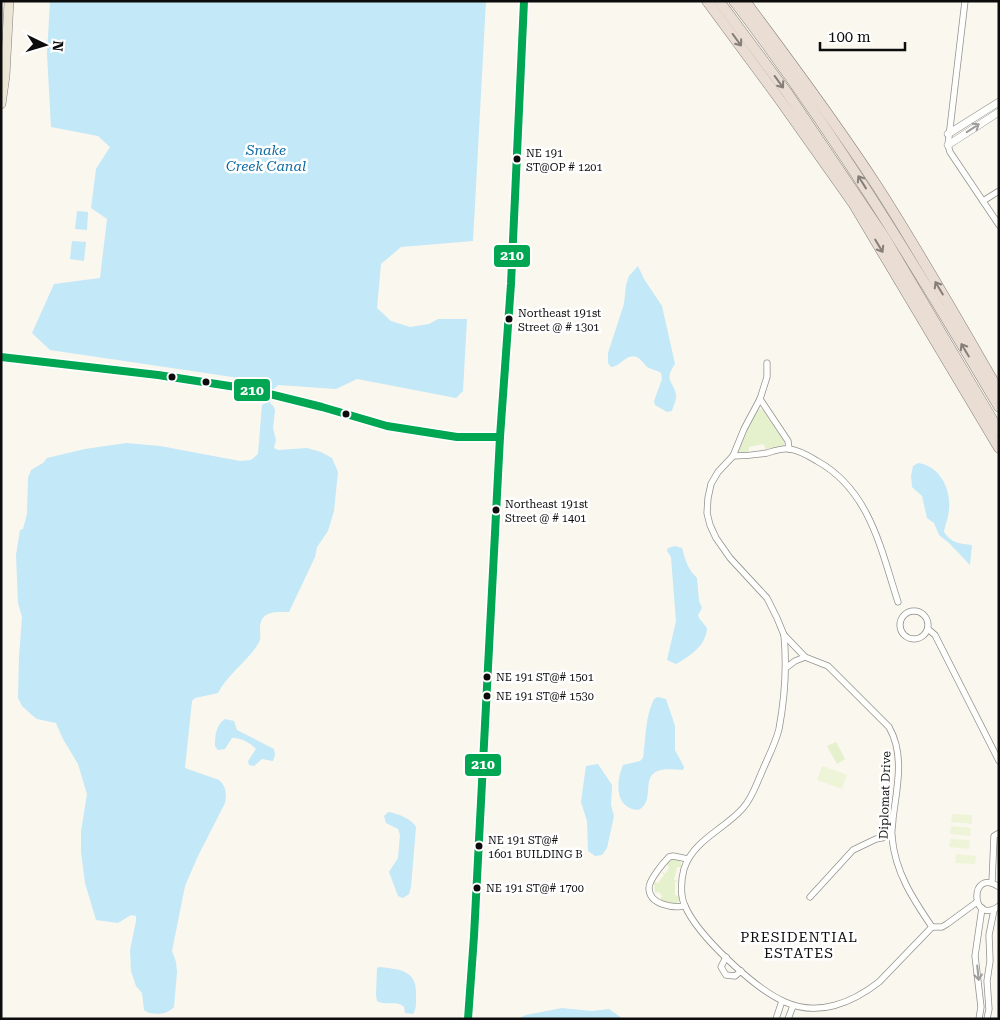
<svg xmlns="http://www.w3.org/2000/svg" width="1000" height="1020" font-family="'Roboto Serif',serif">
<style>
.green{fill:#e5f0cd}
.pitch{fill:#eef4d7}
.water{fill:#c3e8f7}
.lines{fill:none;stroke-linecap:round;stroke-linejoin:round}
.minor-casing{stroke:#93928e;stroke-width:7}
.tertiary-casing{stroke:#93928e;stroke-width:8}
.primary-casing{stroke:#807f7c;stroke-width:10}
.motorway-casing{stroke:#807f7c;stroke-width:11}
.minor{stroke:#fefefd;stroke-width:5.5}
.tertiary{stroke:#fefefd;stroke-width:7}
.primary{stroke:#ece6d6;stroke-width:9}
.motorway{stroke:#eaddd3;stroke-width:10}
.bus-1-casing{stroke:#fff;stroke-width:11}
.bus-1{stroke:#00a651;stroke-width:8}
.oneway{stroke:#867f79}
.oneway2{stroke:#9d9d9d}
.bus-dot{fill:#0c0c0c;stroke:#fff;stroke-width:2}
.labels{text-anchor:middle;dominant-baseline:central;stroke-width:5;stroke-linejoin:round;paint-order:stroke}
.bus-label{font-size:11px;fill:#0c0c0c;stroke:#fff;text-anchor:start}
.street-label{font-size:12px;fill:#0c0c0c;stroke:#fff}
.water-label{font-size:14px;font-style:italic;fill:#0e6ba4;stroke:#fff}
.neighbourhood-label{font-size:14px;letter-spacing:1px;fill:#0c0c0c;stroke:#fff}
.line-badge{stroke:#fff;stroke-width:2}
.badge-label{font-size:14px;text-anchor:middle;font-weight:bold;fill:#fff}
</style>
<rect width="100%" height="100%" fill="#faf7ef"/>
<g class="green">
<polygon points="758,409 764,410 784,442 784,446 781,448 766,449 763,444 749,447 749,452 741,453 738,451 749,424"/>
<polygon points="836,742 845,759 837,764 827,746"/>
<path d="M674 858 680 860 682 867H677L674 880 679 881 675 882V895L679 896V901C674 907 666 902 660 900L662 896 659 892 655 893 654 882 658 883 664 875 661 871 665 874 669 868 667 864 670 860Z"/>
</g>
<g class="pitch">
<polygon points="822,766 847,775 842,789 817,780"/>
<polygon points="952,814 972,815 972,824 951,822"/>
<polygon points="951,826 971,828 970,836 950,834"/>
<polygon points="950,839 970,840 969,849 949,847"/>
<polygon points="956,854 976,856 975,864 955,863"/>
</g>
<g class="water">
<path d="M50 1H486L473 241 401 247 381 264 377 308 391 321 410 327 429 324 438 319H467L463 391 456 398 357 379 336 389 278 385 274 389 270 403 274 407 275 410 273 428 276 440 274 448 278 450 307 448 321 452 332 458 338 472 334 511 328 531 317 547 315 557 289 612C282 612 272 611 266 615 255 623 264 636 258 644 247 662 228 674 218 693L195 698 192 701 185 768 219 780C226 786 227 794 225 803L197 858 185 886 172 951 176 962 177 972 174 1007C167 1015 152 1016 144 1010L142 993 136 986 131 971 130 950 136 921V916L131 915 118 923 96 920 85 883 81 852V831L87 794 78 764 63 739 56 723 37 719 32 715 22 706 18 698 19 657 22 617 18 603 16 555 20 530 23 529 27 514 28 478 31 470 43 463 47 458 85 449 126 443 160 446 240 461 251 460 258 454 262 405 266 403 270 387 266 382 50 350 32 333 54 284 100 278 107 219 91 208 96 169 110 147 98 136 51 127 47 54Z"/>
<polygon points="77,211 88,212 87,230 75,229"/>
<polygon points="72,241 86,242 84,261 70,259"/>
<path d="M638 266 644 279 662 306 675 364C663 381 674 381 676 395 677 399 673 406 672 411L667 412 655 405 654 401 662 379 661 373C657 370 653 370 649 368 642 364 640 353 629 357 622 360 619 366 611 367L608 363V353L624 304 626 285 629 276Z"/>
<path d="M918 463C940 466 951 489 949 509 949 516 945 525 944 532 951 543 960 544 972 545L970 565 949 543 939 535 934 523 927 518 922 496 912 487 911 476 913 466Z"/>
<path d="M675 546 682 548C685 559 688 570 697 578L699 601 702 608 698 615 699 618 707 628C706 646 690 656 676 664L667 660 676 621 671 557 667 551 668 548Z"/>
<path d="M658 697 666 699 675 726V750L684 767 683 770C673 770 661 767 653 774 644 782 653 801 640 809 637 811 635 809 632 809 614 803 617 779 623 765L640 761 643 758C646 738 645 717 654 699Z"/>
<path d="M225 719 234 721 237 730 274 749 275 755 273 761 262 759 254 766 249 765 248 761 256 749C251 743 240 737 232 738L225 749 218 750 215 746C215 735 216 725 225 719Z"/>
<polygon points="598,764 612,785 611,805 614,816 607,848 602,855 595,856 588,851 587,821 581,802 586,766"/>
<path d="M388 812C397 813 412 819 416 827L411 887 409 894 403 898 398 896 389 872 398 858 400 835 398 829 386 823 384 816Z"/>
<path d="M379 967C399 969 417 970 416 994 416 1001 417 1008 413 1014L405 1013 404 1007C397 1000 386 1006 377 1001L376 995 377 968Z"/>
<polygon points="562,1008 592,1011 609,1009 623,1019 517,1019 526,1015"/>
</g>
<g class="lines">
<defs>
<g id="minor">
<polyline points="965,1 948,145 950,152 999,225"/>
<polyline points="983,201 999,191"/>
<polyline points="767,363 767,377 760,399 744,429 733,456 718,472 711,484 708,498 707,513 710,525 716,538 730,558 767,598 777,618 784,635 805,657"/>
<polyline points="760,399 788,441 789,449"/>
<path d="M733 456C745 456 755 455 767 453 774 451 783 448 789 449 799 450 809 456 817 461 870 490 881 550 898 602"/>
<circle cx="914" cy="625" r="14"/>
<polyline points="928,629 935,635 999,761"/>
<path d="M784 635C787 667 785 697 779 729 775 745 767 759 761 774 756 785 752 798 743 808 725 829 693 840 684 869 681 880 680 896 685 906 698 936 755 989 785 1002 818 1017 852 1003 879 982L932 927"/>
<path d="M787 667 795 661 805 657 828 666 889 727C905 755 897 787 893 818 893 824 891 831 892 837 895 872 913 899 932 927"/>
<polyline points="992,883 994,836 999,833"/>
<path d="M999 887C969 866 970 927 999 906"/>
<polyline points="810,897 853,850 876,839 892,836"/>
<path d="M685 906C673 908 649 905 649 888 649 880 663 863 669 857L673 856 688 859"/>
<polyline points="932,927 942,927 947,924 977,902"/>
<polyline points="726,957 721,967 726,975 735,976 741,971"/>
<polyline points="776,1019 782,1001"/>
<polyline points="788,1019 793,1006"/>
<polyline points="979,1019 981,1007 975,956 982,908"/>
<polyline points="987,1019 989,1009 987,981 990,961 989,935 994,910"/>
</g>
<g id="tertiary">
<polyline points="948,134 999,102"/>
<polyline points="948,145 999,112"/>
<polyline points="1,357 158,375 249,389 322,407 387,426 457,437 500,437"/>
<polyline points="468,1019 474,936 500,437 511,284 524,1"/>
</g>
<polyline id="primary" points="1,104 5,76 9,1"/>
<g id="motorway">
<polyline points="707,1 780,100 853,203 999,448"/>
<polyline points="719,1 788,94 885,238 999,431"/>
<path d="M734 1C833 130 917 268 999 407"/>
<path d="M745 1C790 61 836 123 877 186 920 253 959 322 999 391"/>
</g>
</defs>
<use href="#minor" class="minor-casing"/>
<use href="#tertiary" class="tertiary-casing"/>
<use href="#primary" class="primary-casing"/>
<use href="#motorway" class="motorway-casing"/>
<use href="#minor" class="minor"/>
<use href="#tertiary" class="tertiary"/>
<use href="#primary" class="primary"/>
<use href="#motorway" class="motorway"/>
<defs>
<g id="bus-1">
<polyline points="1,357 158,375 249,389 322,407 387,426 457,437 500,437"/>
<polyline points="468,1019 474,936 500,437 511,284 524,1"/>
</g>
</defs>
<use href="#bus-1" class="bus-1-casing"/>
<use href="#bus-1" class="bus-1"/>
</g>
<defs><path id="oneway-shaft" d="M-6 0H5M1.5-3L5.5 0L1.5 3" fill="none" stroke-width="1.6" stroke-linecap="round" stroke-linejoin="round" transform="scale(1.25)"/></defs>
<g class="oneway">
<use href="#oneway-shaft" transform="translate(737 40) rotate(54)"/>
<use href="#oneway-shaft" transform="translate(779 82) rotate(54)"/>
<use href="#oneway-shaft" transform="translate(862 182) rotate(-122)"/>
<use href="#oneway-shaft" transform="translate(879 246) rotate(59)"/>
<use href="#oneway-shaft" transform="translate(939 288) rotate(-121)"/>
<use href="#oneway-shaft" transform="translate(965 350) rotate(-121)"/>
</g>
<g class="oneway2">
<use href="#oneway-shaft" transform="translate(973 128) rotate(-33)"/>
<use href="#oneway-shaft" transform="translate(978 973) rotate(84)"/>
</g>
<g class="bus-dot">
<circle cx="517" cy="159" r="4.5"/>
<circle cx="509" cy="319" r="4.5"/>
<circle cx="172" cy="377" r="4.5"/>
<circle cx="206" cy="382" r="4.5"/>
<circle cx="346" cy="414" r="4.5"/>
<circle cx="496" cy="510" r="4.5"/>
<circle cx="487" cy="677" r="4.5"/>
<circle cx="487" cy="696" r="4.5"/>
<circle cx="479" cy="846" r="4.5"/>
<circle cx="477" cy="888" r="4.5"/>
</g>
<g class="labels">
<g class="bus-label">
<text x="526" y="153">NE 191<tspan x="526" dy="14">ST@OP # 1201</tspan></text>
<text x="518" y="313">Northeast 191st<tspan x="518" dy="14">Street @ # 1301</tspan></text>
<text x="505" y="504">Northeast 191st<tspan x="505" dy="14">Street @ # 1401</tspan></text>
<text x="496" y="677">NE 191 ST@# 1501</text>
<text x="496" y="696">NE 191 ST@# 1530</text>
<text x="488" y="840">NE 191 ST@#<tspan x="488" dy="14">1601 BUILDING B</tspan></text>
<text x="486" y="888">NE 191 ST@# 1700</text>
</g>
<g class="street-label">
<text transform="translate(885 795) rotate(-88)">Diplomat Drive</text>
</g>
<g class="water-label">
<text x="266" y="150">Snake<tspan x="266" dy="16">Creek Canal</tspan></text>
</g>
<g class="neighbourhood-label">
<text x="799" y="937">PRESIDENTIAL<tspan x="799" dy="16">ESTATES</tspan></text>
</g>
</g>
<g class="line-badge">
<rect x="493" y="244" width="38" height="24" rx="5" fill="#00a651"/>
<rect x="233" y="378" width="38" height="24" rx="5" fill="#00a651"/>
<rect x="464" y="753" width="38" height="24" rx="5" fill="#00a651"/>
</g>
<g class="badge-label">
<text x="512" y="260">210</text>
<text x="252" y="395">210</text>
<text x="483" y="769">210</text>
</g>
<rect width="1000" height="1020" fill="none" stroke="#0c0c0c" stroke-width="5"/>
<g transform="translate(45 45) rotate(95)" stroke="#ffffff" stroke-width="4" paint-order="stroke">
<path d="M0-4L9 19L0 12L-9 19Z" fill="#0c0c0c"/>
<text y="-8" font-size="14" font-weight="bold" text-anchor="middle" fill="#0c0c0c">N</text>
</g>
<path d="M820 42v8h85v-8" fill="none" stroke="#0c0c0c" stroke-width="2.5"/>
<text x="828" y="42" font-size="15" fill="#0c0c0c" stroke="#ffffff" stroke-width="4" paint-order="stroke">100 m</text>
</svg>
